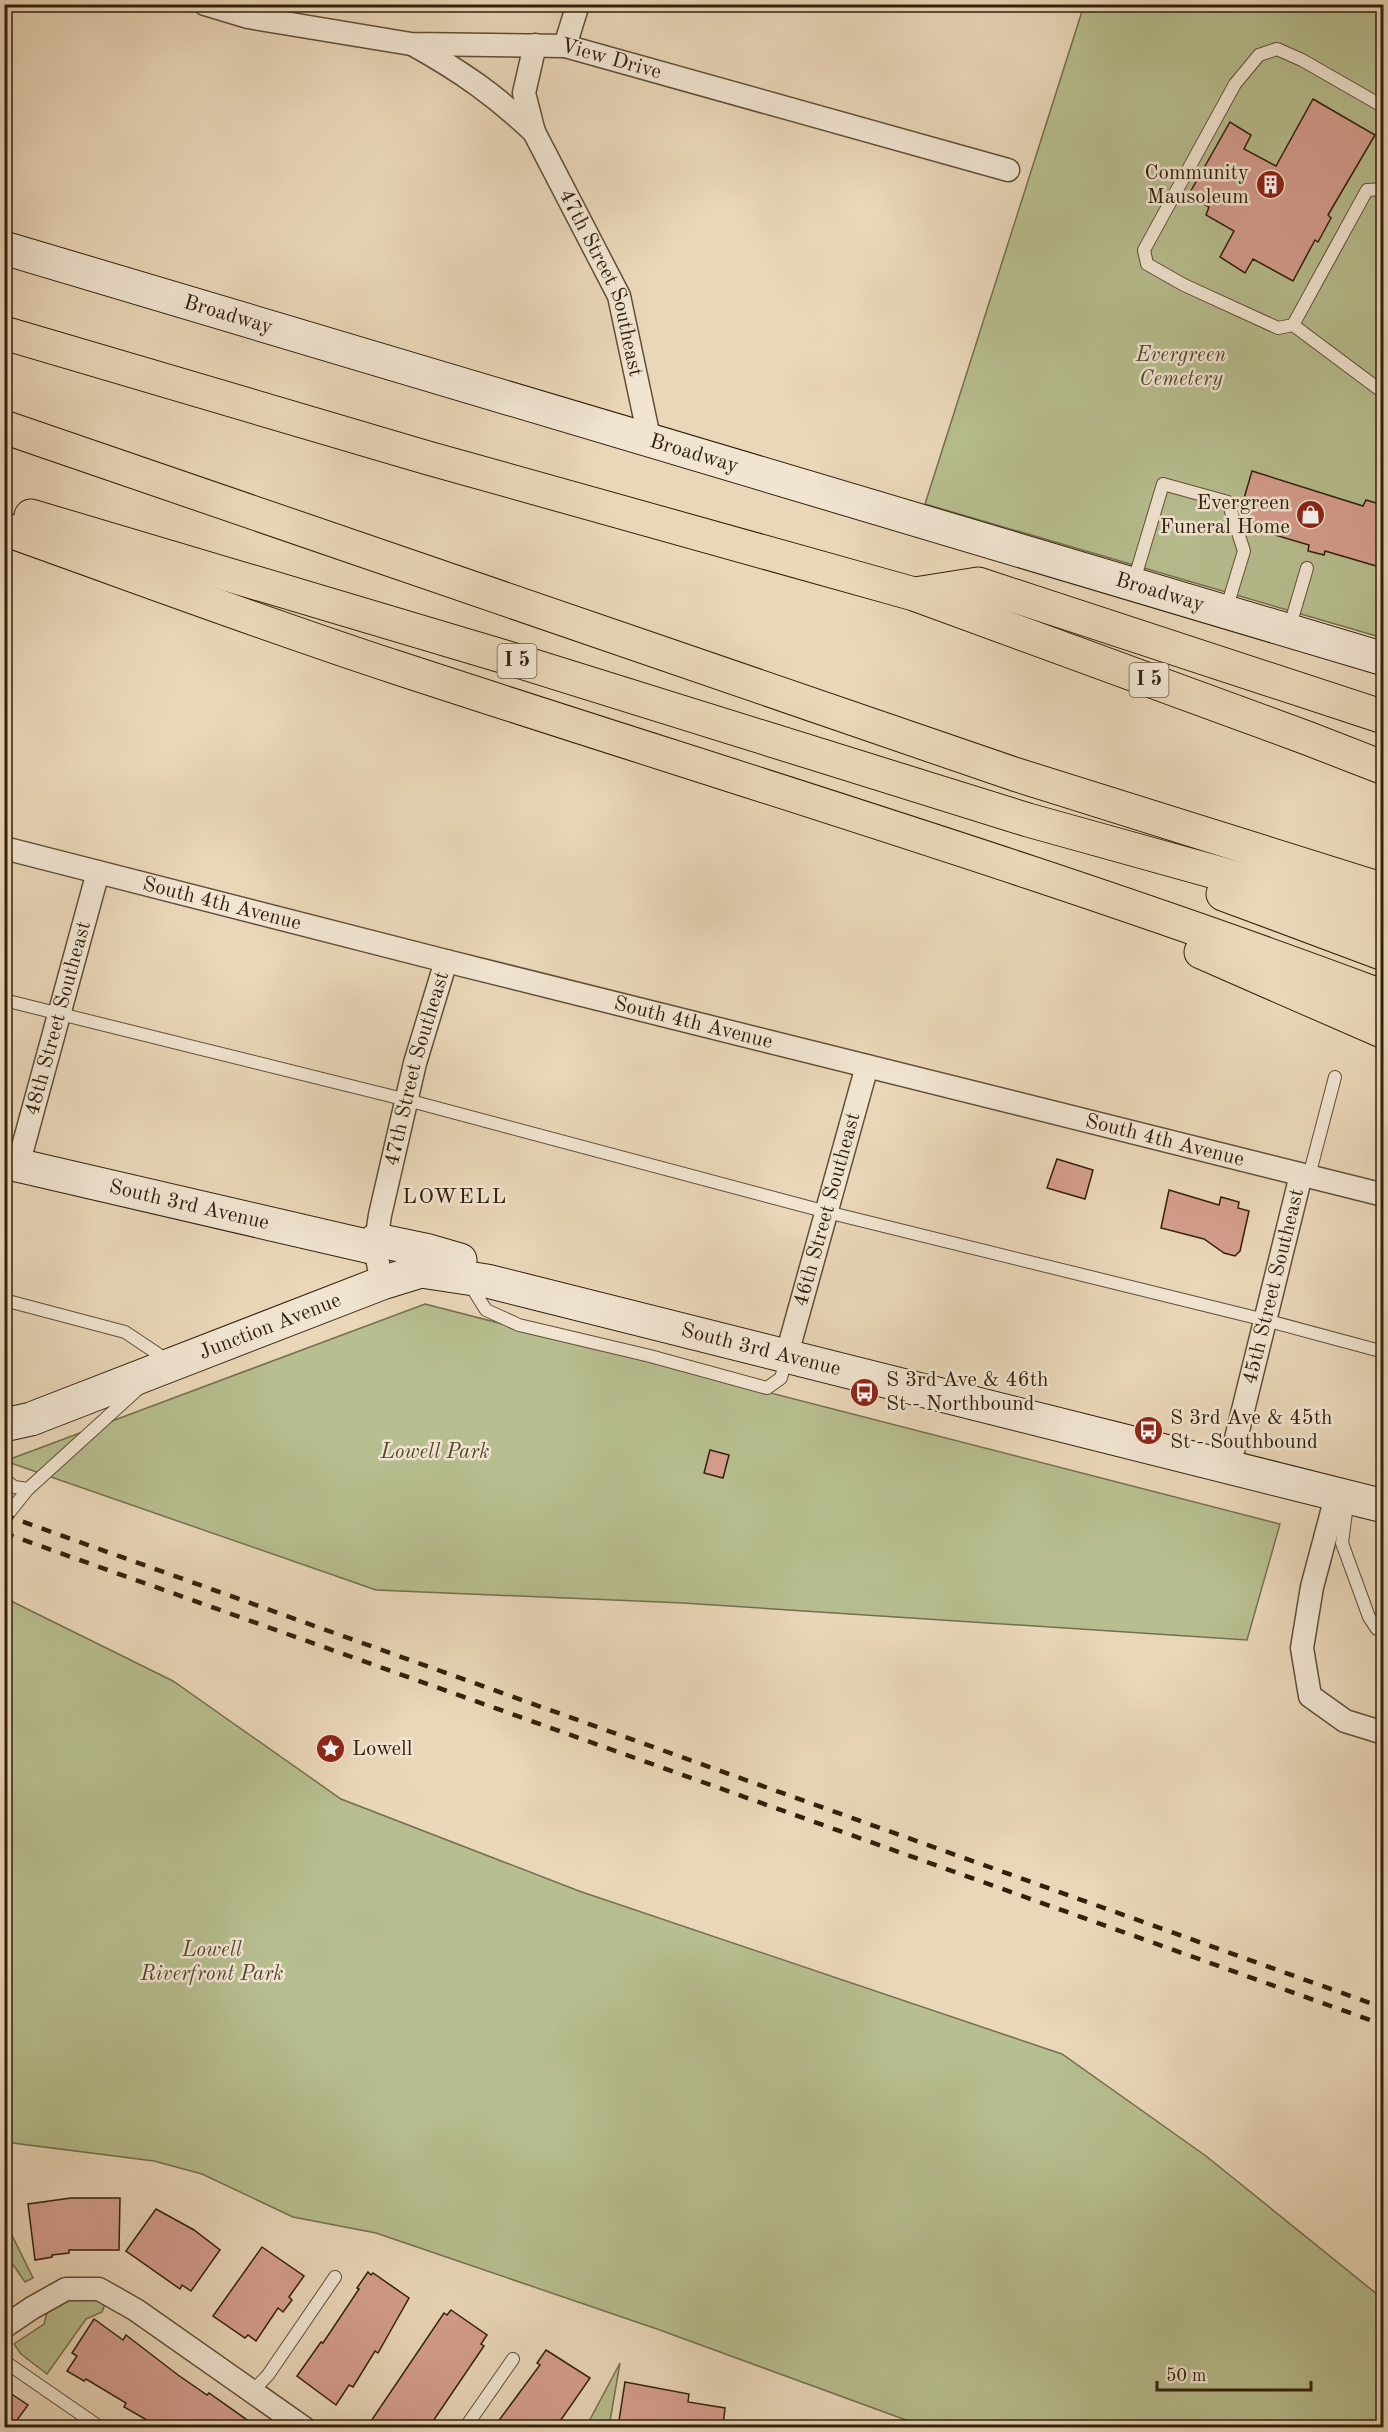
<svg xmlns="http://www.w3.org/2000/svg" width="1388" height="2432" font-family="'Old Standard TT',serif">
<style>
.green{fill:#b7be8f;stroke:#746f4d;stroke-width:1.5}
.building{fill:#d59e8f;stroke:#32200b;stroke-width:1.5}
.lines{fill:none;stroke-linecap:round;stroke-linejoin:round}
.lane-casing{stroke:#604e36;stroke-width:14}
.street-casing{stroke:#604e36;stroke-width:25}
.secondary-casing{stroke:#32200b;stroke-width:35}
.highway-casing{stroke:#32200b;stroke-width:35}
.lane{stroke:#f1e5d2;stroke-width:12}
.street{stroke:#f1e5d2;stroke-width:22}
.secondary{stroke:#f1e5d2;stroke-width:33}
.highway{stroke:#ead7b9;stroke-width:33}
.rail{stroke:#32200b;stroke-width:4.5;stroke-dasharray:10 10;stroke-linecap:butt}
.labels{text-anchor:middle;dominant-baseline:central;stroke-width:5;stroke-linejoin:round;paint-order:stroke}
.shield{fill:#f1e5d2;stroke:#6b5b47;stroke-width:1.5}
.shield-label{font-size:20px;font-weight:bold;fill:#32200b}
.street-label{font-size:21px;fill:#32200b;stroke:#f1e5d2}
.poi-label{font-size:21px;fill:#32200b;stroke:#f1e5d2;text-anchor:start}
.park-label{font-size:21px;font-style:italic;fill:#53482c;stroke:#f1e5d2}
.neighbourhood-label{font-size:22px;letter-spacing:1.5px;fill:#32200b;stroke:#f1e5d2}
</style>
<rect width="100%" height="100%" fill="#ead7b9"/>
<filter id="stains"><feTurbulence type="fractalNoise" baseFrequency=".00333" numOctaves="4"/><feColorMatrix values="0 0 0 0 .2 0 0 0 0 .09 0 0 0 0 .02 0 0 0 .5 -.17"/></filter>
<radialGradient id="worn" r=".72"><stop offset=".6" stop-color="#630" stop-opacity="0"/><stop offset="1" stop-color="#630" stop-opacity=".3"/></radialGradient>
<g class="green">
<polygon points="1084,5 1383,5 1383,638 925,504"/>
<polygon points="425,1304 1280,1524 1247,1640 683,1603 376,1590 5,1461"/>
<polygon points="5,1598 173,1681 341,1799 579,1891 1062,2054 1206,2156 1383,2299 1383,2427 925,2427 657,2329 376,2233 293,2217 202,2174 154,2161 5,2142"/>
<polygon points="5,2221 33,2278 25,2282 5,2253"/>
<polygon points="65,2299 106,2301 102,2312 86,2319 47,2374 21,2354 14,2344 44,2324 48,2309"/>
<polygon points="620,2363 609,2427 586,2427"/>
</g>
<g class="building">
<polygon points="1313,99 1375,135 1328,215 1331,218 1318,242 1315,240 1293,281 1253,259 1245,273 1220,257 1234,231 1206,215 1209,207 1188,196 1230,122 1251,135 1244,149 1276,166"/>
<polygon points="1252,471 1363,506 1366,500 1383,505 1383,568 1325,551 1324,555 1308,551 1309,545 1245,526 1240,512"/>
<polygon points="1057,1159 1093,1170 1085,1199 1047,1188"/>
<polygon points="1169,1190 1219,1205 1221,1197 1239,1202 1238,1208 1249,1211 1240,1251 1235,1256 1224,1253 1204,1239 1161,1228"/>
<polygon points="710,1450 729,1455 723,1478 704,1473"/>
<polygon points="71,2198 120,2198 119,2250 69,2250 69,2253 52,2255 52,2257 35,2260 28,2204"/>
<polygon points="156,2209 194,2230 220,2250 191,2291 182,2285 180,2289 126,2251"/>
<polygon points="262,2247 304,2276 289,2297 292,2300 283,2312 278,2308 256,2341 248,2335 245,2338 213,2316"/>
<polygon points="368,2272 371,2275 373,2273 409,2298 378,2353 375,2351 353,2387 349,2385 336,2405 297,2376 321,2342 323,2343 359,2289 357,2288"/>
<polygon points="451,2310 487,2335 481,2344 484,2346 429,2427 367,2427 444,2313 447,2315"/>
<polygon points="94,2319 123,2340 126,2335 178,2375 207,2395 209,2393 257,2427 188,2427 178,2423 175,2427 159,2427 124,2407 126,2403 86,2379 84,2381 67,2371 77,2356 72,2353"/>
<polygon points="546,2350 590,2378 556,2427 494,2427 540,2365 537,2363"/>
<polygon points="625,2382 689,2394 688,2402 725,2408 723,2427 618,2427"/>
<polygon points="4,2389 28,2405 12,2427 4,2427"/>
</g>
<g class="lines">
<defs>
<g id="lane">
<polyline points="1384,107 1302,60 1277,49 1259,55 1235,84 1144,250 1147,264 1184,285 1278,328 1293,325 1367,190 1384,189"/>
<polyline points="1293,325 1384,393"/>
<polyline points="1133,584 1163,484 1228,502 1244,551 1226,610"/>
<polyline points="1289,629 1307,568"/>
<polyline points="4,1000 407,1100 827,1212 1265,1320 1384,1352"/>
<polyline points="1309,1176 1335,1077"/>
<polyline points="469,1283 486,1310 519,1325 650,1356 767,1388 781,1378 787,1356"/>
<polyline points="4,1300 125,1332 158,1354 158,1368"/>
<polyline points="4,1479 14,1487 28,1489 138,1389"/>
<polyline points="1348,1497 1342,1543 1369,1617 1377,1629 1384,1631"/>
<polyline points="4,1519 28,1489"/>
<polyline points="4,2361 101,2428"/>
<polyline points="252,2392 268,2375 335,2277"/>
<polyline points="465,2428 513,2359"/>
</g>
<g id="street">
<path id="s1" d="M205 4 248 17 411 44 565 46 1008 170"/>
<path d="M414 45C462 72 495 95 534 132"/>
<path id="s2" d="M535 45 524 93 534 132 619 296 650 442"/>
<polyline points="565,46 578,4"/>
<path id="s3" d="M4 848 446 961 1384 1195"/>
<path id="s4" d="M18 1165 98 872"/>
<path id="s5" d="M382 1283 375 1248 380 1215 415 1063 446 961"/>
<path id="s6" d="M787 1354 867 1066"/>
<path id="s7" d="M1229 1467 1301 1175"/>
<polyline points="1337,1493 1312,1587 1302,1648 1310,1696 1345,1721 1384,1733"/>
<polyline points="4,2327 32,2308 66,2289 99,2289 136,2310 304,2428"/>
</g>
<g id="secondary">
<path id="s8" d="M4 248 1384 659"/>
<path id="s9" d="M4 1162 375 1248"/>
<polyline points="376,1240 429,1251 460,1260"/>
<path id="s10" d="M4 1425 31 1419 382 1283 421 1271 487 1281 523 1290 1384 1506"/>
</g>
<g id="highway">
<polyline points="4,333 428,458 914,594 1307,738 1384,768"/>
<polyline points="4,427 1014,774 1384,890"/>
<polyline points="31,516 505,657 1028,820 1384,919"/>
<path d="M4 529C136 576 266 625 398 668 727 776 1059 875 1384 997"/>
<polyline points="915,594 978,584 1384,717"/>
<polyline points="1223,894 1384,954"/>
<polyline points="1201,952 1384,1032"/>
</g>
</defs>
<use href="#lane" class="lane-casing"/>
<use href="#street" class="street-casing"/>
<use href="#secondary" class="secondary-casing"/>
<use href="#highway" class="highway-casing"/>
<use href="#lane" class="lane"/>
<use href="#street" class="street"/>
<use href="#secondary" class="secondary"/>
<use href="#highway" class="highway"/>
<g class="rail">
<polyline points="4,1515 1384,2008"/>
<polyline points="4,1533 1384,2025"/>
</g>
</g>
<defs>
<symbol id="building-disc" viewBox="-11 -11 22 22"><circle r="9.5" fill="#8f2418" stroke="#f1e5d2"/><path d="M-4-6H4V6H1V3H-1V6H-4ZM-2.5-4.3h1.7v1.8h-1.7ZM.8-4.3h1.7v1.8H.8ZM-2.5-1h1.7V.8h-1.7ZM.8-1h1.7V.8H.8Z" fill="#fff"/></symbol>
<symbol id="shop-disc" viewBox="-11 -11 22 22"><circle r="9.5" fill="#8f2418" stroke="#f1e5d2"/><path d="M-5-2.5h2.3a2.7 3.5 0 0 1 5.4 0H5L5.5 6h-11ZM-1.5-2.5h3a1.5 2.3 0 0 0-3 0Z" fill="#fff"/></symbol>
<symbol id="bus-disc" viewBox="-11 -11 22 22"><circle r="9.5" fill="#8f2418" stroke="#f1e5d2"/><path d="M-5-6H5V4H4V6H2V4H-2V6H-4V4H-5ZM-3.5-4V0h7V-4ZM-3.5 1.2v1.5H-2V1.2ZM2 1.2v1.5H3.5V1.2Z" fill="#fff"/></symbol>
<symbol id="sight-disc" viewBox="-11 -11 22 22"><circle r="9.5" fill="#8f2418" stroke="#f1e5d2"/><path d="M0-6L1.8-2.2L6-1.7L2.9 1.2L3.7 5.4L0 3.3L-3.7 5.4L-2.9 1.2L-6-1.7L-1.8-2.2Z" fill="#fff"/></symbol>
</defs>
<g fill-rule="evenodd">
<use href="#building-disc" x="1254" y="168" width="33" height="33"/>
<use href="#shop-disc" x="1294" y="498" width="33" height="33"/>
<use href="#bus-disc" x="848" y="1376" width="33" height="33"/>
<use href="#bus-disc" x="1132" y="1414" width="33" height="33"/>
<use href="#sight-disc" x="314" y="1732" width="33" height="33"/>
</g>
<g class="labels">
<g class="shield">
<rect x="497.5" y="644" width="39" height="34" rx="4.5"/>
<rect x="1129.5" y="663" width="39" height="34" rx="4.5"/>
</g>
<g class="shield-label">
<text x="517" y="661">I 5</text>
<text x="1149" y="680">I 5</text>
</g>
<g class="street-label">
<text stroke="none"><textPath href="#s1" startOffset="412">View Drive</textPath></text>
<text stroke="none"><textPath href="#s2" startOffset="256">47th Street Southeast</textPath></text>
<text stroke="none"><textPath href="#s8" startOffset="234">Broadway</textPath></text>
<text stroke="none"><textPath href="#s8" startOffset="720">Broadway</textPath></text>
<text stroke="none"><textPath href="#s8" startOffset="1206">Broadway</textPath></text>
<text stroke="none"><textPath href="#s3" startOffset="225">South 4th Avenue</textPath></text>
<text stroke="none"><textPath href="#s4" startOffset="152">48th Street Southeast</textPath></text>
<text stroke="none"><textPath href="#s3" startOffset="711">South 4th Avenue</textPath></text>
<text stroke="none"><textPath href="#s5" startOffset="220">47th Street Southeast</textPath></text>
<text stroke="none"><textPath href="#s3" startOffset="1197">South 4th Avenue</textPath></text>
<text stroke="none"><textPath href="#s9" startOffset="190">South 3rd Avenue</textPath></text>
<text stroke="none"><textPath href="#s6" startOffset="150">46th Street Southeast</textPath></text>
<text stroke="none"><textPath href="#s7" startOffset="186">45th Street Southeast</textPath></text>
<text stroke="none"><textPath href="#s10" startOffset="284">Junction Avenue</textPath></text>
<text stroke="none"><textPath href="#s10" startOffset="794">South 3rd Avenue</textPath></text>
</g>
<g class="poi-label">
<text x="1249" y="173" text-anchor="end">Community<tspan x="1249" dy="24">Mausoleum</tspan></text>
<text x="1290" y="503" text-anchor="end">Evergreen<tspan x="1290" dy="24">Funeral Home</tspan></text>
<text x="886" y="1380">S 3rd Ave &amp; 46th<tspan x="886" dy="24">St - Northbound</tspan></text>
<text x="1170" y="1418">S 3rd Ave &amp; 45th<tspan x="1170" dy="24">St - Southbound</tspan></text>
<text x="352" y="1749">Lowell</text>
</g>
<g class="park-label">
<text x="1181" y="355">Evergreen<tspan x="1181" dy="24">Cemetery</tspan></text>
<text x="435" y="1452">Lowell Park</text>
<text x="212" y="1950">Lowell<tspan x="212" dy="24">Riverfront Park</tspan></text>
</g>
<g class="neighbourhood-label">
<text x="455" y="1197">LOWELL</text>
</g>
</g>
<rect width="1388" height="2432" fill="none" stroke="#ead7b9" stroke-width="24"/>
<rect x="6" y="6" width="1376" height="2420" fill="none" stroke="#32200b" stroke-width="3"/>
<rect x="12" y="12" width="1364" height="2408" fill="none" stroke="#32200b" stroke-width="1.5"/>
<path d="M1157 2381v9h154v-9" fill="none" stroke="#32200b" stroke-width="3"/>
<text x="1166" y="2381" font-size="18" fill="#32200b" stroke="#f1e5d2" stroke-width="4.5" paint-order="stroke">50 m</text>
<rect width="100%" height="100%" filter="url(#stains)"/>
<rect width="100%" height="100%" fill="url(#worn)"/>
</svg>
